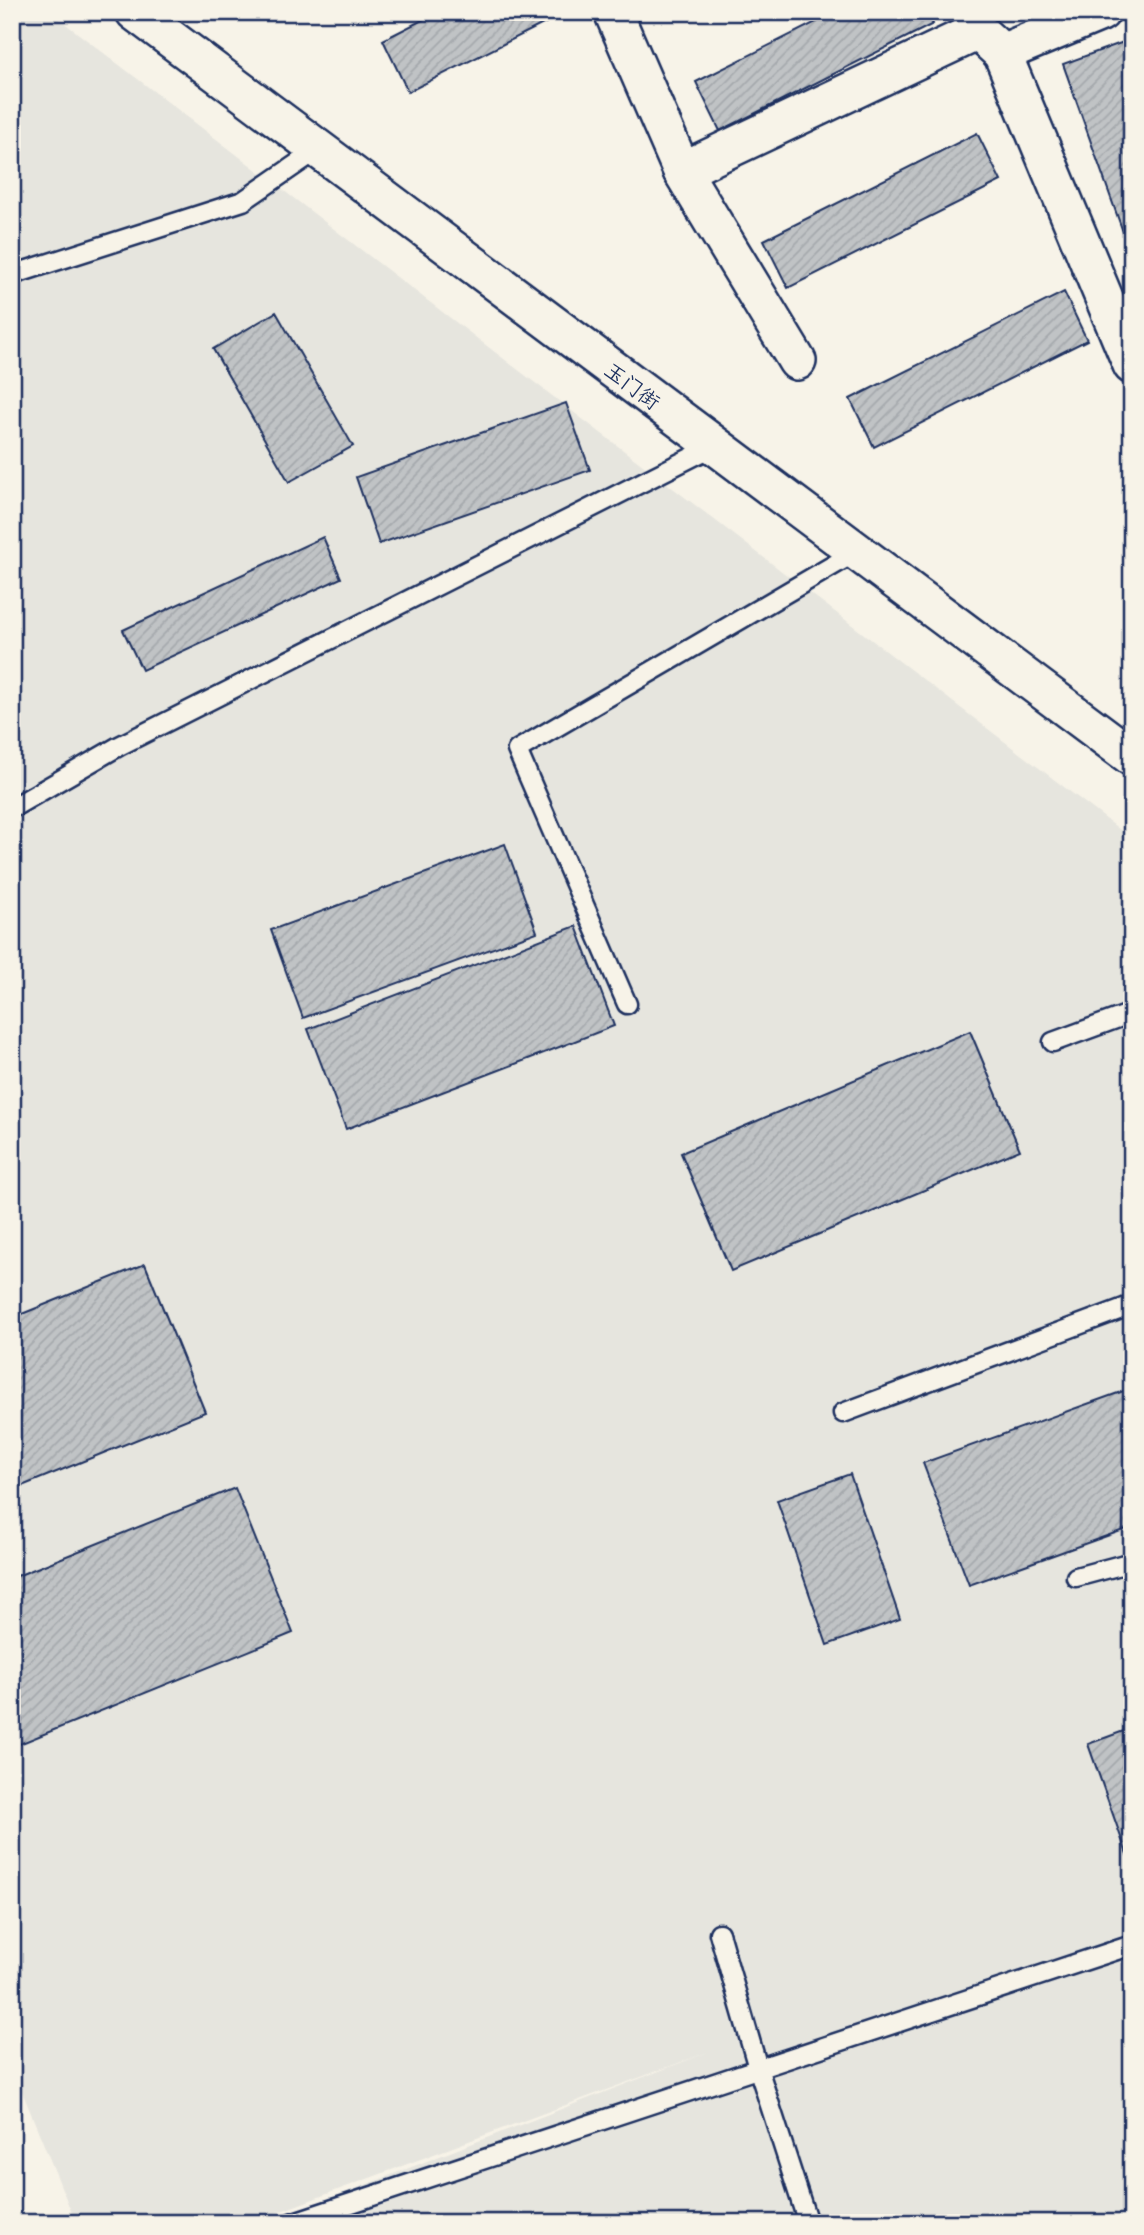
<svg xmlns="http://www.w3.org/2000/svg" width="1144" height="2235" font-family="Mali,'LXGW WenKai TC',sans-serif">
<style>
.built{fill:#e6e5de}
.building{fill:url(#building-hatch);stroke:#1b2f5e;stroke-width:2}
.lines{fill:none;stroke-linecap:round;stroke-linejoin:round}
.lane-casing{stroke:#1b2f5e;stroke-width:23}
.street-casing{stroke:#1b2f5e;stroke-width:42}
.lane{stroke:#f7f3e8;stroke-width:18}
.street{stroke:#f7f3e8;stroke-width:37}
.labels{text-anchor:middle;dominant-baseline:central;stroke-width:5;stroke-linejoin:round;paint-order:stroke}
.street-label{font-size:21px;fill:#1b2f5e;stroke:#f7f3e8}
</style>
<defs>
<pattern id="building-hatch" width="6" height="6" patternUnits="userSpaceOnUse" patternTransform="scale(1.75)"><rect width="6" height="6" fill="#c0c3c5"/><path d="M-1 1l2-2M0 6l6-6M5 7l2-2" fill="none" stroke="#a4a8ac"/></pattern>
</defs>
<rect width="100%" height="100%" fill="#f7f3e8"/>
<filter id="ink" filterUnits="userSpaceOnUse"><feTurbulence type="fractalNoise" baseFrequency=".0143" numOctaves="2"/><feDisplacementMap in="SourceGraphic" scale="14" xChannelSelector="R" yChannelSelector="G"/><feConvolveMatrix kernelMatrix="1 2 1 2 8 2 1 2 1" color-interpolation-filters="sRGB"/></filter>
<g filter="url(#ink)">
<polygon class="built" points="12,12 50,12 1132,839 1132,2223 267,2223 711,2051 249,2223 76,2223 12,2067"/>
<g class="building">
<polygon points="438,12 552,12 555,18 408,92 383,40"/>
<polygon points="836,12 928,12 933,24 720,131 696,82"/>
<polygon points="1132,39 1132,257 1063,64"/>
<polygon points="977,133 1001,181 788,288 764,240"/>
<polygon points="1064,292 1087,340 874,447 850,399"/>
<polygon points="276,312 353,446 289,482 213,349"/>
<polygon points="566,403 590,470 379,544 356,477"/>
<polygon points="323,537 341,578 142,670 123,630"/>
<polygon points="505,844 537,932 303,1018 271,930"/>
<polygon points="576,926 614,1026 346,1129 308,1029"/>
<polygon points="970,1031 1020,1150 731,1271 681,1153"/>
<polygon points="145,1264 205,1412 12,1490 12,1318"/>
<polygon points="1132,1388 1132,1527 969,1585 923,1463"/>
<polygon points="850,1474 900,1619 827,1645 777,1500"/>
<polygon points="235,1488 293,1633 12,1747 12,1578"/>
<polygon points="1132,1728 1132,1856 1128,1857 1088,1744"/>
</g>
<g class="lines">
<defs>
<g id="lane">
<polyline points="12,275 243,201 317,150"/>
<polyline points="12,808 119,746 714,446"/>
<polyline points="627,1004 517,750 856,552"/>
<polyline points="1053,1042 1132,1013"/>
<polyline points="843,1413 1132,1305"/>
<polyline points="1076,1577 1132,1562"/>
<polyline points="719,1933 758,2068 808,2223"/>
<polyline points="291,2223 1132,1945"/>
</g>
<g id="street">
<polyline points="135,12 1132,757"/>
<polyline points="613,12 682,171 797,361"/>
<polyline points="1101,12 1002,53 1132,365"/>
<polyline points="682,171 978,31 1002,53"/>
</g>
</defs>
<use href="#lane" class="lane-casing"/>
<use href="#street" class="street-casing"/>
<use href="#lane" class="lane"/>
<use href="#street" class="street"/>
</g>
</g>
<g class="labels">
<g class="street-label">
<text transform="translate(633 385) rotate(37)">玉门街</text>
</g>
</g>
<rect width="1144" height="2235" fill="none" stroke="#f7f3e8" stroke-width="42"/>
<rect x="21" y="21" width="1102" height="2193" fill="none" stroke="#1b2f5e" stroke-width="2.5" filter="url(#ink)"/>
</svg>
